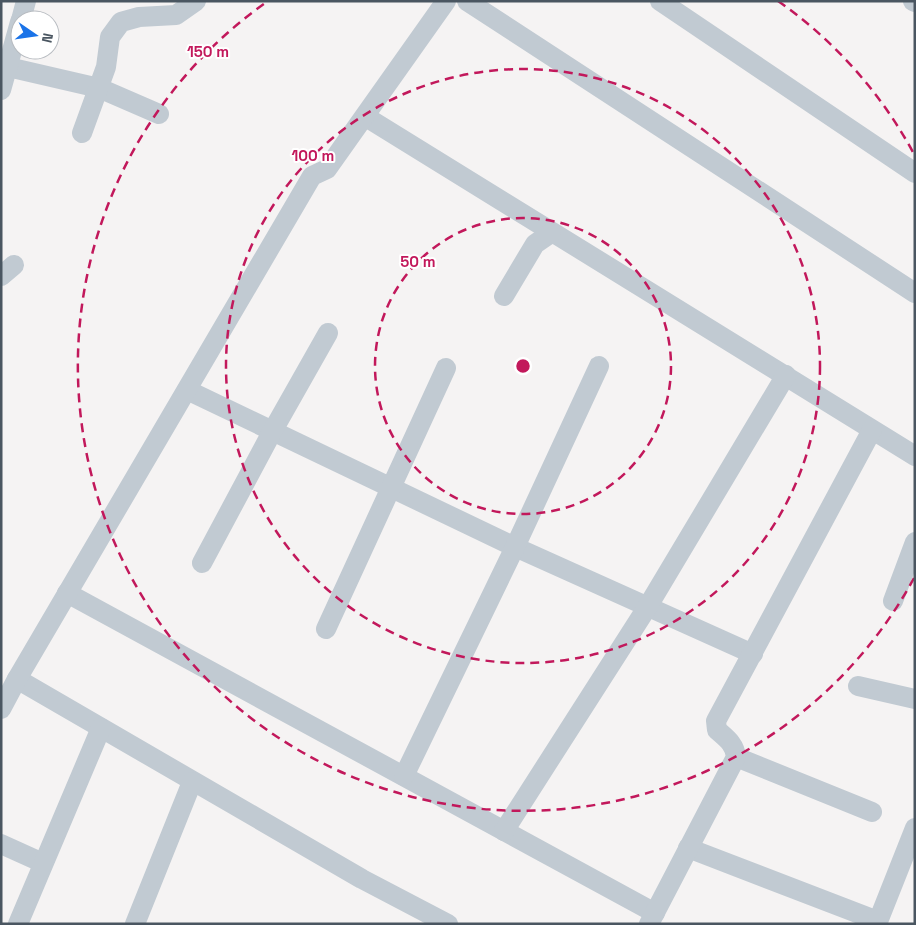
<svg xmlns="http://www.w3.org/2000/svg" width="916" height="925" font-family="'Space Grotesk',sans-serif">
<style>
.lines{fill:none;stroke-linecap:round;stroke-linejoin:round}
.minor{stroke:#c1cad2;stroke-width:20}
.ring{fill:none;stroke:#c2185b;stroke-width:2.5;stroke-dasharray:9 6}
.centre{fill:#c2185b;stroke:#fff;stroke-width:2.5}
.ring-label{font-size:15px;text-anchor:middle;font-weight:bold;fill:#c2185b;stroke:#fff;stroke-width:4;stroke-linejoin:round;paint-order:stroke}
</style>
<rect width="100%" height="100%" fill="#f5f3f3"/>
<g class="lines">
<g class="minor">
<polyline points="467,1 915,293"/>
<polyline points="660,1 915,173"/>
<polyline points="913,1 915,2"/>
<polyline points="21,20 26,1"/>
<polyline points="8,67 99,88 159,114"/>
<polyline points="1,90 20,22"/>
<polyline points="366,117 915,456"/>
<polyline points="82,133 106,67 110,37 121,22 139,17 176,15 196,1"/>
<polyline points="1,276 14,265"/>
<polyline points="504,296 535,244 551,233"/>
<polyline points="187,390 515,547 753,654"/>
<polyline points="202,563 272,432 328,333"/>
<polyline points="67,593 655,913"/>
<polyline points="893,601 915,542"/>
<polyline points="326,629 446,368"/>
<polyline points="17,679 362,879 448,924"/>
<polyline points="858,686 915,699"/>
<polyline points="1,709 17,679 312,176 327,169 446,1"/>
<polyline points="736,757 872,812"/>
<polyline points="404,776 515,547 599,366"/>
<polyline points="504,831 648,606 786,375"/>
<polyline points="1,844 43,863"/>
<polyline points="688,848 878,921"/>
<polyline points="18,924 101,728"/>
<polyline points="135,924 192,782"/>
<path d="M649 924 736 757C735 744 726 738 717 730L716 721 872 430"/>
<polyline points="877,924 915,828"/>
</g>
</g>
<g class="ring">
<circle cx="523" cy="366" r="148"/>
<circle cx="523" cy="366" r="297"/>
<path d="M914 578A445 445 0 1 1 268 1M778 1A445 445 0 0 1 914 154"/>
</g>
<circle cx="523" cy="366" r="8" class="centre"/>
<g class="ring-label">
<text x="208" y="57">150 m</text>
<text x="313" y="161">100 m</text>
<text x="418" y="267">50 m</text>
</g>
<rect width="916" height="925" fill="none" stroke="#4a5661" stroke-width="5"/>
<g transform="translate(35 35) rotate(103)"><circle r="24" fill="#ffffff" stroke="#b7bbc0"/>
<path d="M0-4L9 19L0 12L-9 19Z" fill="#1a73e8"/>
<text y="-8" font-size="14" font-weight="bold" text-anchor="middle" fill="#4a5661">N</text>
</g>
</svg>
